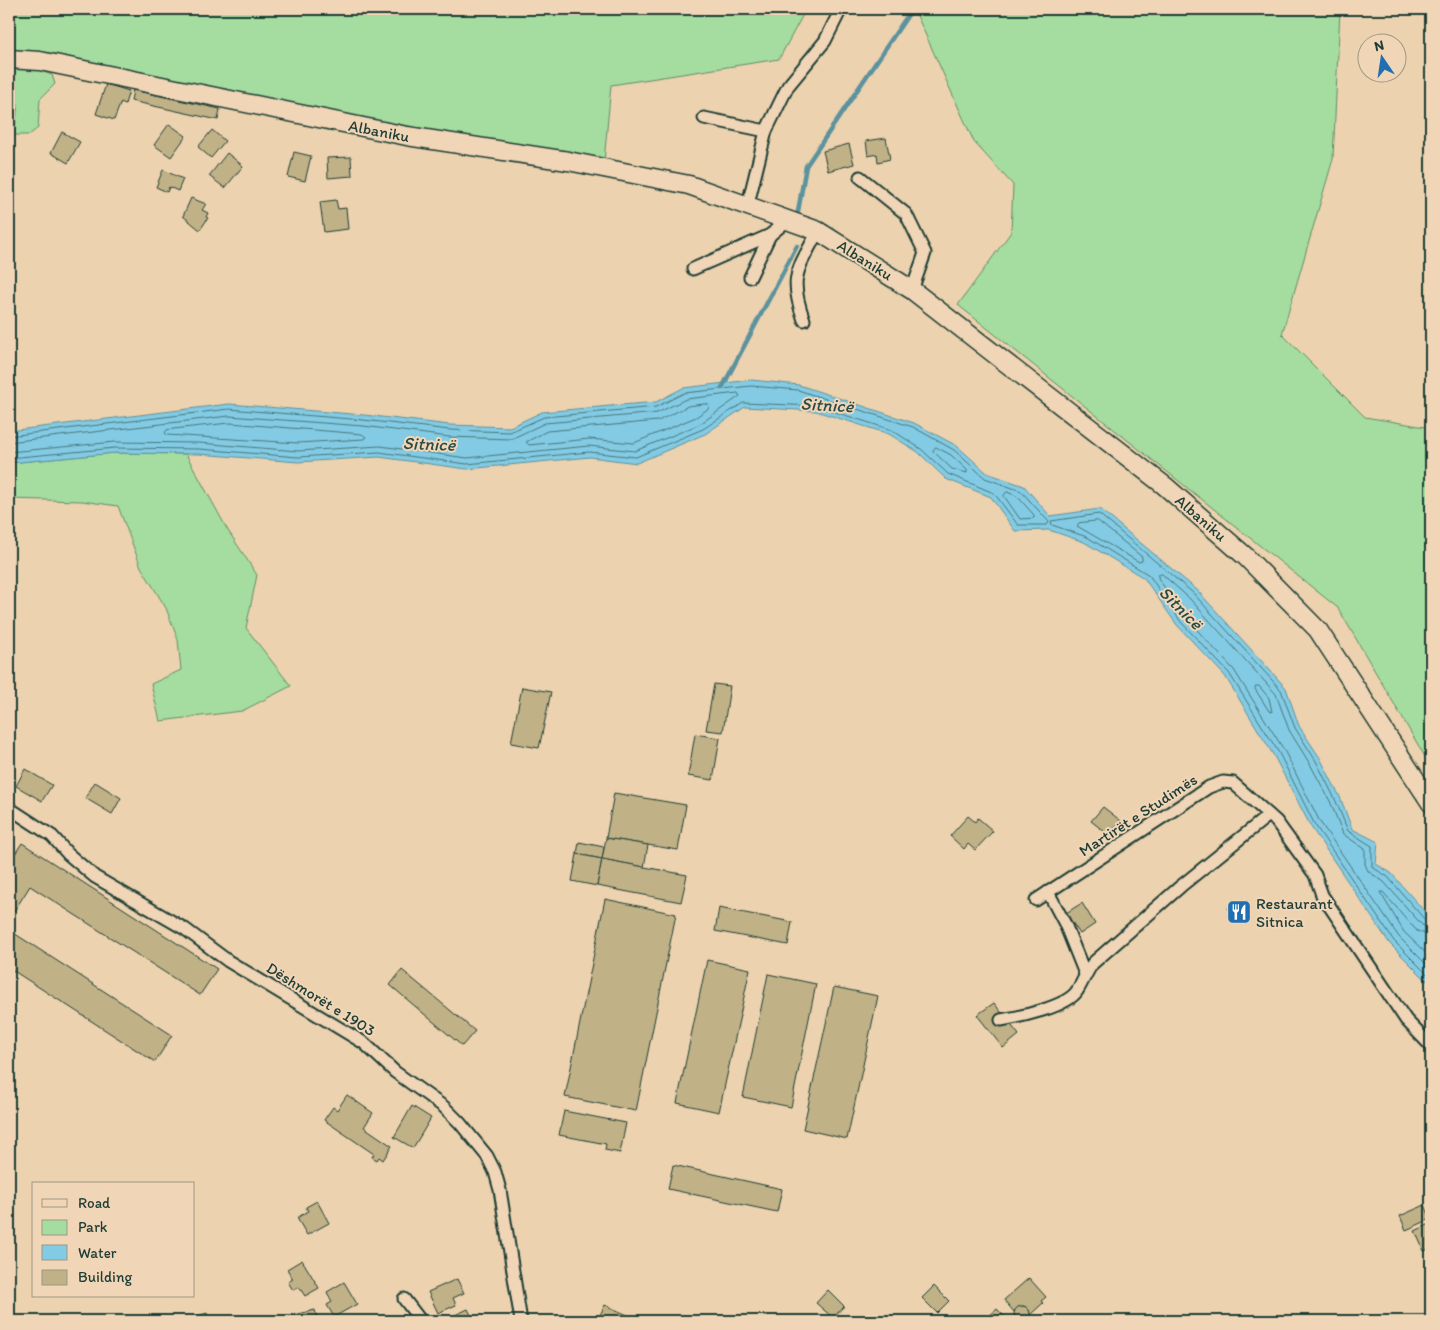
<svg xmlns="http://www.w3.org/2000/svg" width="1440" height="1330" font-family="Itim,sans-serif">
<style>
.green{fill:#a5dc9f;stroke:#628c6a}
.water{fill:#83cbe4;stroke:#5b929e}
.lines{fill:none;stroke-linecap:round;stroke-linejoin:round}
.shore{stroke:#47767a;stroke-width:1}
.stream{stroke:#5b929e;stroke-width:4.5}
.building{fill:#c0b187;stroke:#1f3d34}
.minor-casing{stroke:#1f3d34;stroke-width:15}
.primary-casing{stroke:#1f3d34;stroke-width:21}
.minor{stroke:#f0d5b7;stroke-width:11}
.primary{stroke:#f0d5b7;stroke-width:18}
.labels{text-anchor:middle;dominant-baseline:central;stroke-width:4;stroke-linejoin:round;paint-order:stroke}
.street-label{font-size:16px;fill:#1f3d34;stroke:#f0d5b7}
.poi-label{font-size:16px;fill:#1f3d34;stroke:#f0d5b7;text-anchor:start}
.water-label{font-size:18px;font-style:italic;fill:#294b46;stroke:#f0d5b7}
</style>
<rect width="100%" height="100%" fill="#ecd2ae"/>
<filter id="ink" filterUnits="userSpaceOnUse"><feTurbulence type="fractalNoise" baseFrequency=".02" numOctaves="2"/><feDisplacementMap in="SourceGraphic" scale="10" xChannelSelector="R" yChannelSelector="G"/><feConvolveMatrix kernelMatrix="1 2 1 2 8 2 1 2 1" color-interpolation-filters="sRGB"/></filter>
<g filter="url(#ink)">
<g class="green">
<polygon points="9,9 806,9 779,59 611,85 604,162 9,53"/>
<polygon points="914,9 1340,9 1333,159 1282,334 1365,417 1431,428 1431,767 1338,608 958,305 1011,232 1013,185 974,142"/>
<polygon points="9,69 35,69 52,75 55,84 40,99 38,128 29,135 14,135 18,104 9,105"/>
<polygon points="114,453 186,454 227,529 257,575 246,628 291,686 242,711 160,721 151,684 181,670 178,640 166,608 141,567 118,506 82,501 9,499 9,463"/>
</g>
<polygon class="water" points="751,380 799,385 914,423 957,446 987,473 1024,486 1050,516 1100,509 1197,590 1286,688 1299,726 1320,758 1340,797 1352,829 1378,842 1376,864 1391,873 1431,919 1431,985 1390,944 1311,827 1274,756 1225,676 1177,625 1144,578 1084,542 1049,530 1015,531 991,497 946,479 918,452 889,434 816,411 745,407 705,434 637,463 590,457 467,469 379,457 298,462 199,454 115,453 9,463 9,431 229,404 364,415 450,425 510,427 542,412 656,402 683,388"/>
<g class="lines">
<g class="shore">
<polygon points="708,404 709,408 696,417 634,443 589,439 529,445 526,442 547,431 658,421 688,406"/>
<polygon points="230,423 362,434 366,437 364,439 298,443 167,435 165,433 167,430"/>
<polyline points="9,436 229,409 363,420 450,430 510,432 544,417 656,407 684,393 751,386 798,390 913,427 954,450 985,478 1021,491 1049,522 1047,525 1018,525 994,493 948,474 921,449 892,430 816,406 743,403 703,429 636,457 589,452 467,464 379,452 298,457 199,449 115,448 9,458"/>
<polyline points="9,442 229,416 363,426 449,437 511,439 545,423 657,413 686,399 738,393 740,396 700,424 635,451 589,446 467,458 380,446 298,451 199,443 115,442 9,452"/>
<polygon points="936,447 951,455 967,470 967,473 952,469 933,451"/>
<polygon points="1007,492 1017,496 1034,515 1034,518 1020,519 1004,496"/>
<polygon points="1098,521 1142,557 1142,561 1139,562 1077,526 1079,523"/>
<polygon points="1256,686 1259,686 1269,698 1272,712 1269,711 1255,689"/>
<polyline points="1431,922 1425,920 1388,877 1372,867 1372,846 1348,831 1335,799 1316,761 1295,728 1281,690 1193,593 1099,514 1051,521 1052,525 1087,537 1149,575 1181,622 1229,673 1279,753 1315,825 1394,941 1431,978"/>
<polyline points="1431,928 1422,925 1384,882 1368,871 1365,864 1365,849 1343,834 1330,801 1310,764 1289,730 1276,694 1189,598 1162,574 1159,574 1158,578 1186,618 1234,670 1284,750 1320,822 1399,937 1431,969"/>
<polyline points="1431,936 1417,931 1383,892 1380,892 1404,932 1431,958"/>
</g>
<g class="stream">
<polyline points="797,217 806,166 912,9"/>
<polyline points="722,388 797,246"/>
</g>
</g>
<g class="building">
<polygon points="106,84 129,91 125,104 121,102 114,120 96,114"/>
<polygon points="133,90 220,109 218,120 131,101"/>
<polygon points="169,124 186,136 171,157 154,145"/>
<polygon points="212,130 225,141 211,158 198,147"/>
<polygon points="62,132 80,142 68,163 51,153"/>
<polygon points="886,138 890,159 878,162 877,154 868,156 866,141"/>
<polygon points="849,144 854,164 828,171 823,151"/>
<polygon points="294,152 311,156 305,181 288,177"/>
<polygon points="227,153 243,166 225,188 209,176"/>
<polygon points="351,157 352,176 328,178 327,158"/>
<polygon points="163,170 183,179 178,191 169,187 167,192 156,187"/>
<polygon points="191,198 206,204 202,210 208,213 206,217 208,218 200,230 183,216"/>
<polygon points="336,200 338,209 346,208 348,229 324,232 320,202"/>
<polygon points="714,684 730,686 723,732 706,730"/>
<polygon points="522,687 551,692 539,748 511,743"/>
<polygon points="695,734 720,738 713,780 688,776"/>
<polygon points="25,769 52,785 42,801 16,786"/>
<polygon points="95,782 121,798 112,814 85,798"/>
<polygon points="614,793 686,805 678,850 606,838"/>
<polygon points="1103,807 1121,821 1109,835 1091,821"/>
<polygon points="968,816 975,822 978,818 993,831 975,850 968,844 964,849 950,836"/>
<polygon points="606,838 648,845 644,867 602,859"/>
<polygon points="579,842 604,847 602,859 577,854"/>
<polygon points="22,843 217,969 200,995 30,886 9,919 9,863"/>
<polygon points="577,854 602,859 597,886 572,881"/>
<polygon points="602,859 687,875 681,902 597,886"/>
<polygon points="605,899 676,914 636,1111 565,1097"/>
<polygon points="1237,902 1247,916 1239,923 1228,908"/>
<polygon points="1082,903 1095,924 1080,934 1066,913"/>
<polygon points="719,908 792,922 788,945 715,931"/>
<polygon points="9,930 172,1035 155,1062 9,968"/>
<polygon points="707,960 750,969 719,1112 677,1103"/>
<polygon points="402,970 475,1031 462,1046 390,985"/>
<polygon points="768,974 816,984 791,1107 743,1097"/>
<polygon points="834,987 878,996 847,1139 803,1129"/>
<polygon points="994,1003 1019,1035 1003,1048 977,1015"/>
<polygon points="347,1095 373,1113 364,1127 392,1146 383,1160 379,1157 377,1160 372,1157 374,1154 324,1120 333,1107 337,1110"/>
<polygon points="412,1106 431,1118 413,1148 394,1137"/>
<polygon points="564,1111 626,1123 620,1153 605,1150 606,1144 559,1135"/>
<polygon points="673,1165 782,1189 777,1212 668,1189"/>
<polygon points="317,1201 329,1223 307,1235 297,1218 308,1211 306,1207"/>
<polygon points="1425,1205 1431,1219 1406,1230 1400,1216"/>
<polygon points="1430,1224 1431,1248 1424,1251 1415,1231"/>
<polygon points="302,1260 319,1288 305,1296 299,1287 293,1290 288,1282 293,1279 287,1269"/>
<polygon points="1029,1278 1046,1297 1041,1301 1043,1303 1030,1315 1029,1310 1024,1306 1018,1307 1014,1312 1004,1300"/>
<polygon points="457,1279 464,1293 453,1298 456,1305 438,1313 428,1292"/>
<polygon points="344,1282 357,1304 334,1317 327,1305 332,1302 327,1292"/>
<polygon points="934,1286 949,1301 937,1313 922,1298"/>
<polygon points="828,1290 844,1306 833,1318 816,1303"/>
<polygon points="605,1305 632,1317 630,1321 597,1321"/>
<circle cx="1022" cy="1314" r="8"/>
<polygon points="468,1309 474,1321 442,1321"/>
<polygon points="997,1309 1005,1317 1000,1321 992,1321 988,1317"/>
<polygon points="315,1310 318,1321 295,1321 293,1315"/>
<polygon points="207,1313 209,1321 188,1321 188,1319"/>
</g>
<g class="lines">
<defs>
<g id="minor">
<polyline points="704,118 766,131 748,204"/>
<polyline points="766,131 788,86 825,41 841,9"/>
<polyline points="860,177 906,214 925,253 912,290"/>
<polyline points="693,269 770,235 789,219"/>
<polyline points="750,277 770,235"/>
<path d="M804 320C788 276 798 270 818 231"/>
<polyline points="9,808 52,836 68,854 95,877 185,929 228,961 364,1043 395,1072 444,1107 460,1123 487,1156 495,1172 500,1190 521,1321"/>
<polyline points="1048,892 1065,924 1085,974"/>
<polyline points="1036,900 1209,787 1223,782 1233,783 1276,821 1315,875 1322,895 1406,1020 1431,1046"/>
<path d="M1001 1020C1019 1017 1067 1007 1077 991 1083 982 1086 972 1093 963L1181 886 1269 815"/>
<polyline points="404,1299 421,1321"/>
</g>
<polyline id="primary" points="9,59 40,61 407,136 568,161 689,185 818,231 912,290 1165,486 1245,556 1318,630 1431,803"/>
</defs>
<use href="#minor" class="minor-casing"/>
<use href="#primary" class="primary-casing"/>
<use href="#minor" class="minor"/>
<use href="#primary" class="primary"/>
</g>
</g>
<defs>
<symbol id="restaurant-square" viewBox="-11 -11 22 22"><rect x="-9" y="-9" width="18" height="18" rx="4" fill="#1f6fb2" stroke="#f0d5b7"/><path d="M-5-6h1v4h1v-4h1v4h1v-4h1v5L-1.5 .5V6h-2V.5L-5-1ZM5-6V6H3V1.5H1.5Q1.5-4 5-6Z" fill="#fff"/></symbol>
</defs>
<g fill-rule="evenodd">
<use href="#restaurant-square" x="1225" y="898" width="28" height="28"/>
</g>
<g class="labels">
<g class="street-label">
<text transform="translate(379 131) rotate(11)">Albaniku</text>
<text transform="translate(865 260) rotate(32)">Albaniku</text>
<text transform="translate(1201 518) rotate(41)">Albaniku</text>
<text transform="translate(1138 815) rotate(-33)">Martirët e Studimës</text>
<text transform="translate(321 999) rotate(32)">Dëshmorët e 1903</text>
</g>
<g class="poi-label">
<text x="1256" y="903">Restaurant<tspan x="1256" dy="18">Sitnica</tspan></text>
</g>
<g class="water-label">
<text transform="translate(827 405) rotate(3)">Sitnicë</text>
<text transform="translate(429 444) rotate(2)">Sitnicë</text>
<text transform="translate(1181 608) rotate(45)">Sitnicë</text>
</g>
</g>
<rect width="1440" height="1330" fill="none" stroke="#f0d5b7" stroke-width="30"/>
<rect x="15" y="15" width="1410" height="1300" fill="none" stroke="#1f3d34" stroke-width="2" filter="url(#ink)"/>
<rect x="32" y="1182" width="162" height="115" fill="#f0d5b7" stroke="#9c9883"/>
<rect x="42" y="1199" width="25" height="8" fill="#f0d5b7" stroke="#9c9883"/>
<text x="78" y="1208" font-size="15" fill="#1f3d34">Road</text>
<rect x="42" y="1220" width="25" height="15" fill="#a5dc9f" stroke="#9c9883"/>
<text x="78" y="1232" font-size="15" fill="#1f3d34">Park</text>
<rect x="42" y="1245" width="25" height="15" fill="#83cbe4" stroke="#9c9883"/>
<text x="78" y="1258" font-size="15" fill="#1f3d34">Water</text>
<rect x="42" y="1270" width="25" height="15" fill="#c0b187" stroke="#9c9883"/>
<text x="78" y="1282" font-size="15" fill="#1f3d34">Building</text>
<g transform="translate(1382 58) rotate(347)"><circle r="24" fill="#f0d5b7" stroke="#9c9883"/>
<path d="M0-4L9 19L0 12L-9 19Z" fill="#1f6fb2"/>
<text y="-8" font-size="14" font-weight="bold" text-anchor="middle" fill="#1f3d34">N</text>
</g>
</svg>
